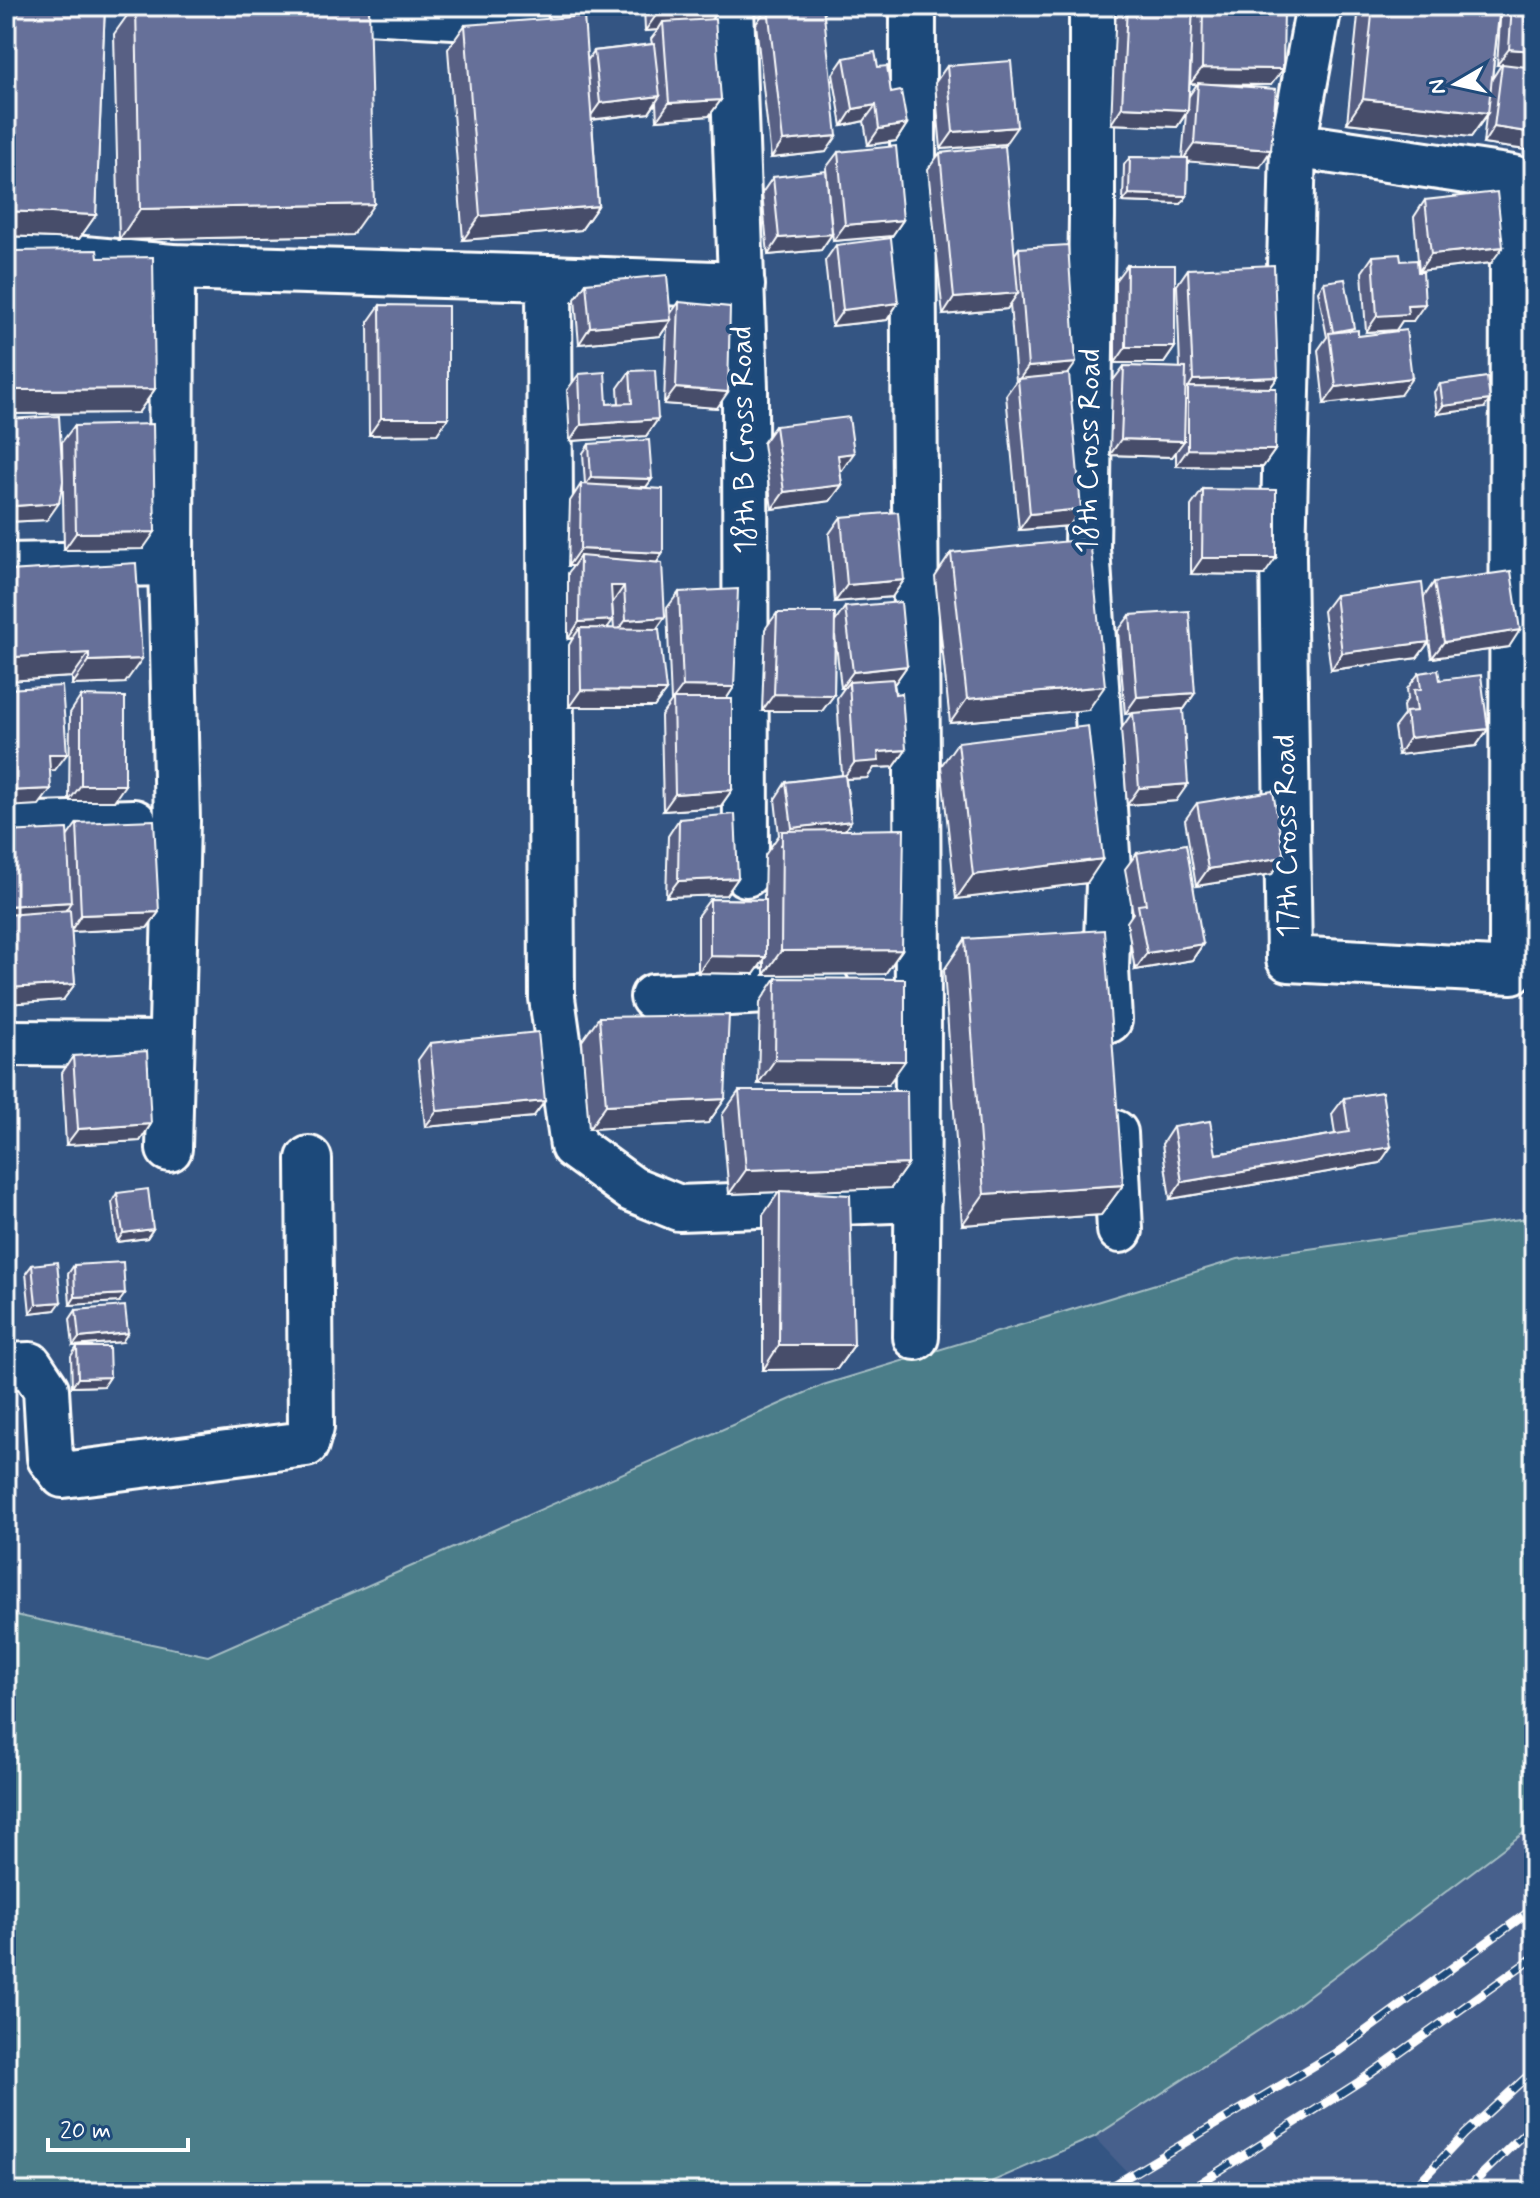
<svg xmlns="http://www.w3.org/2000/svg" width="1540" height="2198" font-family="Mynerve,sans-serif">
<style>
.built{fill:#47608c}
.green{fill:#4b7d89;stroke:#a5bec4;stroke-width:2}
.lines{fill:none;stroke-linecap:round;stroke-linejoin:round}
.minor-casing{stroke:#fff;stroke-width:50}
.minor{stroke:#1f4a7a;stroke-width:44}
.rail-casing{stroke:#fff;stroke-width:9}
.rail{stroke:#1f4a7a;stroke-width:6;stroke-dasharray:18;stroke-linecap:butt}
.wall{fill:#586084;stroke:#fff;stroke-width:2;fill-rule:evenodd}
.shaded-wall{fill:#474e6b;stroke:#fff;stroke-width:2}
.building{fill:#667099;stroke:#fff;stroke-width:2}
.labels{text-anchor:middle;dominant-baseline:central;stroke-width:8;stroke-linejoin:round;paint-order:stroke}
.street-label{font-size:30px;fill:#fff;stroke:#1f4a7a}
</style>
<rect width="100%" height="100%" fill="#345583"/>
<filter id="ink" filterUnits="userSpaceOnUse"><feTurbulence type="fractalNoise" baseFrequency=".0125" numOctaves="2"/><feDisplacementMap in="SourceGraphic" scale="16" xChannelSelector="R" yChannelSelector="G"/><feConvolveMatrix kernelMatrix="1 2 1 2 8 2 1 2 1" color-interpolation-filters="sRGB"/></filter>
<g filter="url(#ink)">
<polygon class="built" points="1534,1826 1534,2192 1146,2192 1094,2137 1287,2012"/>
<polygon class="green" points="1534,1217 1534,1825 1287,2012 1094,2137 968,2192 6,2192 6,1613 208,1656 823,1385 1238,1259"/>
<g class="lines">
<defs>
<g id="minor">
<polyline points="278,6 525,20"/>
<polyline points="731,6 745,388 746,874"/>
<path d="M913 6C912 450 922 893 916 1337"/>
<polyline points="1092,6 1092,217 1087,548 1109,884 1106,969 1109,1020"/>
<polyline points="1293,145 1513,178 1512,971 1289,959 1283,556 1293,145 1319,6"/>
<polyline points="6,252 172,267 549,278 552,998 573,1146 632,1189 679,1208 918,1199"/>
<polyline points="549,278 742,285"/>
<polyline points="6,566 171,563"/>
<polyline points="6,826 134,822"/>
<polyline points="653,997 827,988"/>
<polyline points="6,1043 171,1044"/>
<polyline points="1115,1133 1120,1230"/>
<polyline points="169,1149 177,821 171,563 172,267"/>
<polyline points="6,1366 30,1365 46,1389 50,1458 63,1475 306,1444 311,1427 309,1159"/>
</g>
</defs>
<use href="#minor" class="minor-casing"/>
<use href="#minor" class="minor"/>
<defs>
<g id="rail">
<polyline points="1102,2192 1337,2052 1534,1908"/>
<polyline points="1186,2192 1359,2082 1534,1957"/>
<polyline points="1410,2192 1465,2134 1534,2070"/>
<polyline points="1464,2192 1534,2124"/>
</g>
</defs>
<use href="#rail" class="rail-casing"/>
<use href="#rail" class="rail"/>
</g>
<g class="wall">
<polygon points="6,6 105,6 96,215 79,239 6,236"/>
<polygon points="134,6 369,6 352,235 119,240 114,34"/>
<polygon points="644,6 717,6 718,10 711,20 721,100 709,116 657,120 656,103 649,113 592,120 598,206 581,230 463,240 448,49 465,25 587,61 594,51 652,44 651,39 658,30 645,31"/>
<polygon points="753,6 823,6 826,152 771,158 756,24 766,9 753,11"/>
<polygon points="858,6 887,6 884,10 860,14"/>
<path d="M1116 6H1193V17L1200 6H1284L1271 85H1218L1260 167 1188 161 1187 196 1181 204 1123 202 1124 165 1130 157 1182 158 1186 114 1177 127 1111 124ZM1191 58 1190 84H1197L1189 96Z"/>
<polygon points="1359,6 1500,6 1492,79 1501,65 1497,65 1501,6 1534,6 1534,151 1483,144 1486,116 1471,137 1347,123"/>
<polygon points="844,58 878,67 907,124 896,141 868,145 864,121 842,126 833,74"/>
<polygon points="947,66 1005,144 941,149 935,83"/>
<polygon points="838,152 903,220 892,236 833,241 826,168"/>
<polygon points="940,153 1015,254 1019,248 1069,374 1069,526 1019,530 1006,395 1016,381 1010,304 1007,309 943,315 928,169"/>
<polygon points="773,177 832,234 821,250 768,255 762,193"/>
<polygon points="1425,200 1491,263 1419,271 1414,217"/>
<polygon points="836,245 898,303 887,320 832,326 825,261"/>
<polygon points="10,251 98,258 155,389 138,413 6,414 6,256"/>
<polygon points="1373,256 1401,261 1413,321 1402,321 1396,330 1366,332 1362,272"/>
<polygon points="1127,265 1175,347 1164,363 1115,363 1115,281"/>
<polygon points="1188,269 1278,377 1270,388 1275,450 1263,467 1176,466 1176,452 1172,457 1110,455 1112,382 1124,366 1180,368 1177,285"/>
<polygon points="1324,282 1352,331 1358,336 1400,395 1324,404 1318,350 1327,337 1318,291"/>
<polygon points="586,283 671,313 679,302 717,408 664,404 667,326 660,336 579,344 575,299"/>
<polygon points="380,305 448,418 437,434 369,435 368,322"/>
<polygon points="630,371 658,419 646,436 570,441 567,390 579,374 607,404 619,403 618,388"/>
<polygon points="1440,384 1484,408 1437,414 1434,392"/>
<polygon points="9,419 47,520 6,522 6,423"/>
<polygon points="74,426 143,549 64,550 62,442"/>
<polygon points="775,426 842,470 840,470 842,485 830,501 772,509 763,443"/>
<path d="M589 444 652 479 646 487H623L663 553 656 563 665 617 656 629 666 691 654 707H569V645L573 638 568 639V573L573 566H568L570 501 581 484H585L583 453ZM612 602 614 629 607 628Z"/>
<polygon points="1203,489 1264,575 1191,574 1191,506"/>
<polygon points="841,517 904,580 892,597 835,602 829,534"/>
<polygon points="951,553 1088,710 950,723 935,577"/>
<polygon points="9,571 125,683 72,685 72,677 6,681 6,574"/>
<polygon points="1434,582 1509,647 1432,658 1426,622 1429,642 1417,658 1331,670 1323,611 1335,595 1424,597"/>
<polygon points="679,592 734,687 726,699 732,790 720,807 663,811 661,716 671,702 667,608"/>
<polygon points="845,607 907,666 895,683 894,683 906,750 894,767 874,768 867,778 846,779 851,821 845,830 902,950 885,974 764,975 764,960 754,974 698,973 698,915 710,899 764,900 765,855 779,835 775,799 786,782 842,775 837,698 844,688 841,688 835,635 834,695 822,711 762,711 765,629 777,613 835,622"/>
<polygon points="1130,615 1195,693 1184,709 1178,710 1176,801 1127,805 1121,729 1132,713 1125,714 1118,631"/>
<polygon points="1419,673 1440,680 1488,729 1476,746 1398,755 1394,728 1404,715 1403,706 1408,698 1407,689"/>
<polygon points="81,696 114,801 69,801 70,713"/>
<polygon points="958,742 1087,883 956,899 941,766"/>
<polygon points="1197,803 1284,857 1272,874 1196,886 1185,820"/>
<polygon points="679,819 738,878 726,895 666,897 668,836"/>
<polygon points="77,823 159,912 147,928 71,932 75,984 63,1000 6,1004 6,832 67,837"/>
<polygon points="1137,853 1203,944 1192,960 1135,970 1127,922 1133,913 1125,869"/>
<polygon points="965,939 1123,1185 1101,1215 962,1225 944,970"/>
<polygon points="776,978 888,1085 758,1084 760,1002"/>
<polygon points="599,1017 725,1099 708,1123 589,1129 582,1041"/>
<polygon points="430,1043 545,1101 533,1117 425,1127 418,1060"/>
<polygon points="73,1056 151,1124 140,1141 66,1145 62,1073"/>
<polygon points="739,1091 908,1164 891,1188 794,1191 854,1345 837,1369 763,1370 763,1215 779,1192 729,1194 722,1115"/>
<polygon points="1344,1098 1380,1163 1170,1199 1162,1144 1173,1127 1216,1154 1335,1134 1332,1114"/>
<polygon points="117,1193 153,1229 147,1238 117,1242 112,1202"/>
<polygon points="32,1265 55,1310 30,1313 26,1273"/>
<polygon points="74,1265 119,1302 70,1305 68,1274"/>
<polygon points="76,1310 122,1342 73,1346 70,1319"/>
<polygon points="77,1347 110,1377 104,1386 72,1387 71,1356"/>
</g>
<g class="shaded-wall">
<polygon points="757,6 792,6 768,7 766,9 753,11"/>
<polygon points="866,6 887,6 884,10 860,14"/>
<polygon points="718,10 706,26 663,22 658,30 645,31 657,14"/>
<polygon points="1509,49 1534,51 1534,68 1497,65"/>
<polygon points="1202,68 1283,69 1271,85 1190,84"/>
<polygon points="660,96 649,113 588,120 600,103"/>
<polygon points="1363,99 1488,113 1471,137 1347,123"/>
<polygon points="721,100 709,116 657,120 669,103"/>
<polygon points="876,105 864,121 842,126 853,109"/>
<polygon points="1122,107 1188,110 1177,127 1111,124"/>
<polygon points="907,124 896,141 868,145 879,129"/>
<polygon points="1017,127 1005,144 941,149 953,132"/>
<polygon points="1494,127 1534,133 1534,151 1483,144"/>
<polygon points="837,136 826,152 771,158 783,141"/>
<polygon points="1194,144 1271,150 1260,167 1182,161"/>
<polygon points="1129,194 1187,196 1181,204 1123,202"/>
<polygon points="374,204 352,235 119,240 140,209"/>
<polygon points="598,206 581,230 463,240 480,216"/>
<polygon points="6,211 96,215 79,239 6,236"/>
<polygon points="903,220 892,236 833,241 845,225"/>
<polygon points="832,234 821,250 768,255 779,238"/>
<polygon points="1503,247 1491,263 1419,271 1431,254"/>
<polygon points="1018,293 1007,309 943,315 954,298"/>
<polygon points="898,303 887,320 832,326 843,310"/>
<polygon points="1425,304 1413,321 1402,321 1396,330 1366,332 1377,316 1407,305"/>
<polygon points="671,320 660,336 579,344 590,327"/>
<polygon points="1126,347 1175,347 1164,363 1115,363"/>
<polygon points="1076,363 1064,380 1018,381 1028,367"/>
<polygon points="1278,377 1266,393 1188,388 1193,380"/>
<polygon points="1412,378 1400,395 1324,404 1336,387"/>
<polygon points="676,388 728,392 717,408 664,404"/>
<polygon points="155,389 138,413 6,414 6,398 12,390"/>
<polygon points="1490,400 1484,408 1437,414 1443,406"/>
<polygon points="381,418 448,418 437,434 369,435"/>
<polygon points="658,419 646,436 570,441 581,425"/>
<polygon points="1121,439 1184,441 1172,457 1110,455"/>
<polygon points="1188,449 1275,450 1263,467 1176,466"/>
<polygon points="854,453 842,470 826,472 838,455"/>
<polygon points="591,477 652,479 646,487 585,486"/>
<polygon points="842,485 830,501 772,509 784,492"/>
<polygon points="59,503 47,520 6,522 6,517 14,506"/>
<polygon points="1081,509 1069,526 1019,530 1030,514"/>
<polygon points="155,532 143,549 64,550 76,533"/>
<polygon points="580,549 663,553 652,570 580,556 573,566 568,566"/>
<polygon points="1202,558 1276,558 1264,575 1191,574"/>
<polygon points="904,580 892,597 835,602 847,585"/>
<polygon points="611,586 624,586 613,602 599,603"/>
<polygon points="665,617 653,634 614,636 626,620"/>
<polygon points="613,620 601,637 580,628 573,638 568,639 579,622"/>
<polygon points="1520,630 1509,647 1432,658 1444,642"/>
<polygon points="1429,642 1417,658 1331,670 1342,653"/>
<polygon points="89,653 72,677 6,681 6,668 14,657"/>
<polygon points="142,659 125,683 72,685 89,661"/>
<polygon points="907,666 895,683 849,688 849,682 844,688 841,688 853,672"/>
<polygon points="683,686 734,687 723,704 673,699 671,702"/>
<polygon points="1105,686 1088,710 950,723 967,699"/>
<polygon points="581,690 666,691 654,707 569,707"/>
<polygon points="1195,693 1184,709 1125,714 1137,697"/>
<polygon points="774,694 834,695 822,711 762,711"/>
<polygon points="1488,729 1476,746 1398,755 1409,738"/>
<polygon points="906,750 894,767 874,768 867,778 843,779 854,763 878,752"/>
<polygon points="49,754 67,754 55,770 37,771"/>
<polygon points="1188,784 1176,801 1127,805 1139,788"/>
<polygon points="81,785 125,785 114,801 69,801"/>
<polygon points="51,789 39,805 6,807 6,791"/>
<polygon points="732,790 720,807 663,811 675,794"/>
<polygon points="851,821 839,838 781,845 792,828"/>
<polygon points="1284,857 1272,874 1196,886 1208,869"/>
<polygon points="1103,859 1087,883 956,899 973,875"/>
<polygon points="738,878 726,895 666,897 678,881"/>
<polygon points="71,902 60,919 6,922 6,906"/>
<polygon points="159,912 147,928 70,932 81,915"/>
<polygon points="1203,944 1192,960 1135,970 1147,953"/>
<polygon points="902,950 885,974 764,975 781,951"/>
<polygon points="710,956 766,957 754,974 698,973"/>
<polygon points="75,984 63,1000 6,1004 7,988"/>
<polygon points="775,1060 905,1061 888,1085 758,1084"/>
<polygon points="725,1099 708,1123 589,1129 606,1105"/>
<polygon points="545,1101 533,1117 425,1127 437,1111"/>
<polygon points="151,1124 140,1141 66,1145 78,1129"/>
<polygon points="1391,1147 1380,1163 1170,1199 1182,1182"/>
<polygon points="908,1164 891,1188 729,1194 746,1170"/>
<polygon points="1123,1185 1101,1215 962,1225 984,1194"/>
<polygon points="153,1229 147,1238 117,1242 123,1233"/>
<polygon points="125,1294 119,1302 70,1305 75,1297"/>
<polygon points="61,1302 55,1310 30,1313 36,1304"/>
<polygon points="128,1333 122,1342 73,1346 79,1338"/>
<polygon points="779,1345 854,1345 837,1369 763,1370"/>
<polygon points="110,1377 104,1386 72,1387 78,1378"/>
</g>
<g class="building">
<polygon points="9,6 105,6 96,215 6,211 6,80"/>
<polygon points="136,6 369,6 374,204 140,209"/>
<polygon points="656,6 717,6 718,10 657,14"/>
<polygon points="778,6 823,6 837,136 783,141 768,7"/>
<polygon points="1127,6 1193,6 1188,110 1122,107"/>
<polygon points="1203,6 1284,6 1283,69 1202,68"/>
<polygon points="1373,6 1500,6 1488,113 1363,99"/>
<polygon points="1512,6 1534,6 1534,51 1509,49"/>
<polygon points="584,16 598,206 480,216 465,25"/>
<polygon points="715,19 721,100 669,103 663,22"/>
<polygon points="654,44 660,96 600,103 594,51"/>
<polygon points="875,52 878,67 887,66 891,93 901,91 907,124 879,129 876,105 853,109 844,58"/>
<polygon points="1011,61 1017,127 953,132 947,66"/>
<polygon points="1502,64 1534,68 1534,133 1494,127"/>
<polygon points="1198,83 1276,89 1271,150 1194,144"/>
<polygon points="896,146 903,220 845,225 838,152"/>
<polygon points="1005,146 1018,293 954,298 940,153"/>
<polygon points="1130,157 1188,158 1187,196 1129,194"/>
<polygon points="826,171 832,234 779,238 773,177"/>
<polygon points="1497,192 1503,247 1431,254 1425,200"/>
<polygon points="891,238 898,303 843,310 836,245"/>
<polygon points="1068,245 1076,363 1028,367 1019,248"/>
<polygon points="97,250 98,258 153,257 155,389 12,390 10,251"/>
<polygon points="1400,254 1401,261 1417,260 1418,272 1423,272 1425,304 1407,305 1408,314 1377,316 1373,256"/>
<polygon points="1127,265 1175,265 1175,347 1126,347"/>
<polygon points="1274,265 1278,377 1193,380 1188,269"/>
<polygon points="667,275 671,320 590,327 586,283"/>
<polygon points="1345,279 1354,328 1333,332 1324,282"/>
<polygon points="679,302 730,307 728,392 676,388"/>
<polygon points="380,305 448,306 448,418 381,418"/>
<polygon points="1358,330 1358,336 1406,330 1412,378 1336,387 1329,333"/>
<polygon points="1124,366 1186,368 1184,441 1121,439"/>
<polygon points="655,370 658,419 581,425 579,374 605,372 607,404 632,403 630,371"/>
<polygon points="1069,374 1081,509 1030,514 1018,379"/>
<polygon points="1487,377 1490,400 1443,406 1440,384"/>
<polygon points="1188,387 1276,388 1275,450 1188,449"/>
<polygon points="59,416 63,481 59,503 14,506 9,419"/>
<polygon points="849,417 854,453 838,455 842,485 784,492 775,426"/>
<polygon points="153,424 155,532 76,533 74,426"/>
<polygon points="649,440 652,479 591,477 589,444"/>
<polygon points="581,484 663,489 663,553 580,549"/>
<polygon points="1203,489 1276,490 1276,558 1202,558"/>
<polygon points="898,512 904,580 847,585 841,517"/>
<polygon points="1090,539 1105,686 967,699 951,553"/>
<polygon points="580,556 662,563 665,617 626,620 624,586 611,586 613,620 579,622"/>
<polygon points="136,563 142,659 89,661 89,653 14,657 9,571"/>
<polygon points="1511,571 1520,630 1444,642 1434,582"/>
<polygon points="1422,583 1429,642 1342,653 1335,595"/>
<polygon points="738,589 734,687 683,686 679,592"/>
<polygon points="901,602 907,666 853,672 845,607"/>
<polygon points="1189,611 1195,693 1137,697 1130,615"/>
<polygon points="777,613 835,613 834,695 774,694"/>
<polygon points="580,628 659,629 666,691 581,690"/>
<polygon points="1438,670 1440,680 1481,675 1488,729 1409,738 1406,712 1417,711 1414,690 1421,689 1419,673"/>
<polygon points="893,679 895,694 902,693 906,750 878,752 879,761 854,763 849,682"/>
<polygon points="62,686 67,754 49,754 51,789 6,791 6,689"/>
<polygon points="81,696 125,697 125,785 81,785"/>
<polygon points="673,699 732,699 732,790 675,794"/>
<polygon points="1183,709 1188,784 1139,788 1133,713"/>
<polygon points="1088,726 1103,859 973,875 958,742"/>
<polygon points="845,775 851,821 792,828 786,782"/>
<polygon points="1273,791 1284,857 1208,869 1197,803"/>
<polygon points="735,814 738,878 678,881 679,819"/>
<polygon points="154,820 159,912 81,915 77,823"/>
<polygon points="67,829 71,902 6,906 6,832"/>
<polygon points="904,829 902,950 781,951 782,831"/>
<polygon points="1186,844 1203,944 1147,953 1138,905 1146,904 1137,853"/>
<polygon points="710,899 766,900 766,957 710,956"/>
<polygon points="70,910 75,984 7,988 6,915"/>
<polygon points="1104,930 1123,1185 984,1194 965,939"/>
<polygon points="776,978 905,979 905,1061 775,1060"/>
<polygon points="729,1015 725,1099 606,1105 599,1017"/>
<polygon points="538,1032 545,1101 437,1111 430,1043"/>
<polygon points="147,1051 151,1124 78,1129 73,1056"/>
<polygon points="739,1091 907,1091 908,1164 746,1170"/>
<polygon points="1382,1092 1391,1147 1182,1182 1173,1127 1210,1121 1216,1154 1349,1132 1344,1098"/>
<polygon points="148,1189 153,1229 123,1233 117,1193"/>
<polygon points="780,1191 850,1195 854,1345 779,1345"/>
<polygon points="57,1262 61,1302 36,1304 32,1265"/>
<polygon points="123,1262 125,1294 75,1297 74,1265"/>
<polygon points="125,1306 128,1333 79,1338 76,1310"/>
<polygon points="77,1347 109,1347 110,1377 78,1378"/>
</g>
</g>
<g class="labels">
<g class="street-label">
<text transform="translate(744 440) rotate(-91)">18th B Cross Road</text>
<text transform="translate(1089 451) rotate(-89)">18th Cross Road</text>
<text transform="translate(1287 836) rotate(-91)">17th Cross Road</text>
</g>
</g>
<rect width="1540" height="2198" fill="none" stroke="#1f4a7a" stroke-width="32"/>
<rect x="16" y="16" width="1508" height="2166" fill="none" stroke="#fff" stroke-width="3" filter="url(#ink)"/>
<g transform="translate(1456 84) rotate(261)" stroke="#1f4a7a" stroke-width="6" paint-order="stroke">
<path d="M0-6L14 30L0 20L-14 30Z" fill="#ffffff"/>
<text y="-12" font-size="22" font-weight="bold" text-anchor="middle" fill="#ffffff">N</text>
</g>
<path d="M48 2138v12h140v-12" fill="none" stroke="#ffffff" stroke-width="4"/>
<text x="60" y="2138" font-size="24" fill="#ffffff" stroke="#1f4a7a" stroke-width="6" paint-order="stroke">20 m</text>
</svg>
